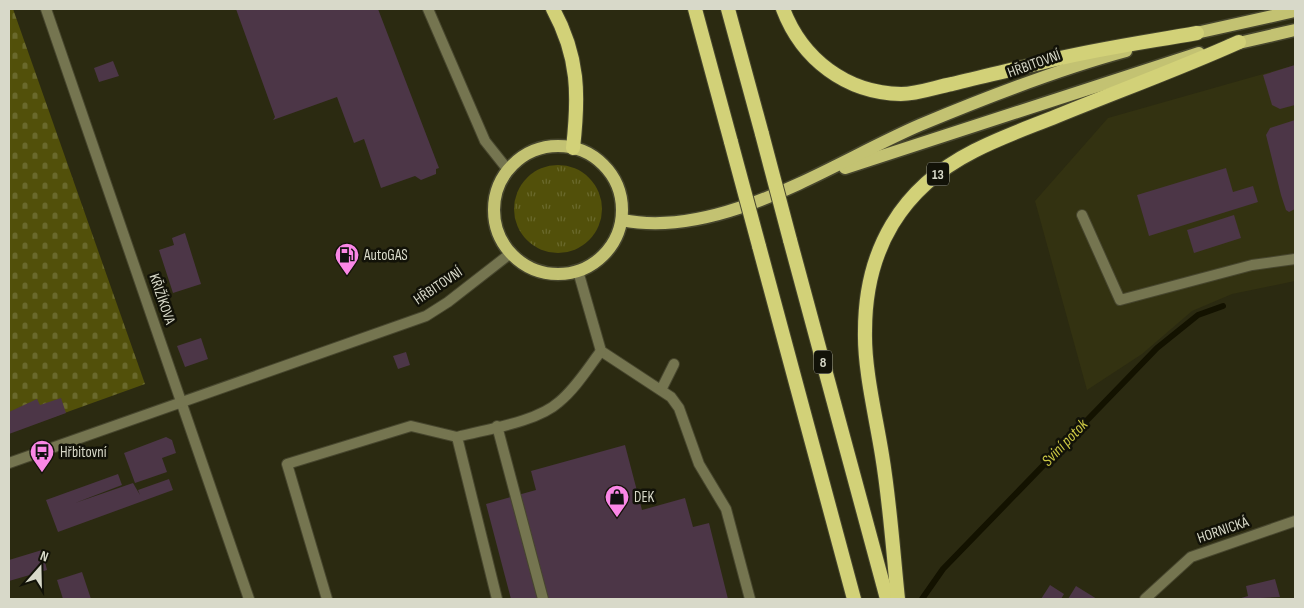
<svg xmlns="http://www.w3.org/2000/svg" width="1304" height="608" font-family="'Sofia Sans Condensed',sans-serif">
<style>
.built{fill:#333211}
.grass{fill:url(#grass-tufts)}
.cemetery{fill:url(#cemetery-stones)}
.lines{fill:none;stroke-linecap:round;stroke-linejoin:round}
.stream{stroke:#131200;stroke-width:6}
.building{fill:#4c3647}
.service-casing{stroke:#47462e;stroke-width:12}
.minor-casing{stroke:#47462e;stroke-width:12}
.primary-casing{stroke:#47462e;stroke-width:15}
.trunk-casing{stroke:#47462e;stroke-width:16}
.service{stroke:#757550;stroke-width:10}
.minor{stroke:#757550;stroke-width:10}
.primary{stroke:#c3c272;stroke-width:12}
.trunk{stroke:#d2d178;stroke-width:14}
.trunk-bridge-casing{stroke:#47462e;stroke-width:16;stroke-linecap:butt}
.trunk-bridge{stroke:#d2d178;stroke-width:14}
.labels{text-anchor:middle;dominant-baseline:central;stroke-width:5;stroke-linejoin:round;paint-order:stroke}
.shield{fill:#121208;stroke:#9d9d8f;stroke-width:1}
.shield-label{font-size:14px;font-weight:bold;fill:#d8d9c9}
.street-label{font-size:15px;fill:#d8d9c9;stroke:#121208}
.poi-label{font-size:15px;fill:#d8d9c9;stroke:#121208;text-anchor:start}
.water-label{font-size:16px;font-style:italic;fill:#ccc844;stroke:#121208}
</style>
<defs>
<pattern id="grass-tufts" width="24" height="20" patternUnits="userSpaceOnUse" patternTransform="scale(1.25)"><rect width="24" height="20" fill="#52500a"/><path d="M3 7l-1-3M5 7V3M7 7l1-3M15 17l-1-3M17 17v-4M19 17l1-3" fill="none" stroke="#6a692c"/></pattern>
<pattern id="cemetery-stones" width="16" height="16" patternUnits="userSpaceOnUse" patternTransform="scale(1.25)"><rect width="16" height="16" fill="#52500a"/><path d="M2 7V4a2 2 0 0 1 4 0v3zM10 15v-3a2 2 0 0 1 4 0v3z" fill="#6a692c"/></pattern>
</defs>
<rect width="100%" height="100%" fill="#2b2a11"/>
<polygon class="built" points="1295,65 1295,281 1232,294 1192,311 1142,354 1087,390 1035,201 1108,118"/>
<circle class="grass" cx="558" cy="209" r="44"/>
<polygon class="cemetery" points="9,9 13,9 145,384 9,433"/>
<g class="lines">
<polyline class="stream" points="922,599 943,569 1157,348 1198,315 1223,306"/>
</g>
<g class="building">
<polygon points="236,9 378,9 439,168 436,169 436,174 421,180 415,176 381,188 364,139 354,143 337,97 273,120 275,117"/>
<polygon points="113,61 119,76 99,82 94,68"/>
<polygon points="1295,65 1295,105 1280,109 1272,105 1263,75"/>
<polygon points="1295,120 1295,209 1289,212 1286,210 1281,195 1266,135 1270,128"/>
<polygon points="1226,168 1233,192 1253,186 1258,202 1149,236 1137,195"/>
<polygon points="1234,215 1241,238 1194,253 1187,230"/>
<polygon points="185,233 201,284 173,293 159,250 174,245 172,238"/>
<polygon points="201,338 208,359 185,367 177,346"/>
<polygon points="406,352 410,365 398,369 393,356"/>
<polygon points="61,398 66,413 9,434 9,412 37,399 40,405"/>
<polygon points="166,437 172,440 176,453 162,458 167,472 135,483 124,453"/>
<polygon points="625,445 642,510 685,498 693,527 709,523 728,599 511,599 486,504 536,490 531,471"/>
<polygon points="118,474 122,485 75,503 133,483 140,495 138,490 169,479 173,490 58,532 46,500"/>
<polygon points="42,550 47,570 9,581 9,560"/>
<polygon points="82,572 91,599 63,599 57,580"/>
<polygon points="1275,579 1280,597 1238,599 1248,596 1246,586"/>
<polygon points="1050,585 1064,594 1061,599 1041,599"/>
<polygon points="1076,586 1097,599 1068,599"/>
</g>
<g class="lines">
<defs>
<g id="service">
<polyline points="1082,215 1120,300 1252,265 1295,259"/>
<polyline points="578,271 601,351 671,397 679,408 699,464 726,509 750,599"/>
<polyline points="661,390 674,364"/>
<polyline points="497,426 543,599"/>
<polyline points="327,599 287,464 411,426 457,437"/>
<path d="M497 599 457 437C487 429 537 422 559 402 576 388 588 368 601 351"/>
</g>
<g id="minor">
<polyline points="46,9 249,599"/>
<polyline points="428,9 485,141 508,170"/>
<polyline points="9,463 426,316 448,302 511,253"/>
<polyline points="1145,599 1191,557 1295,521"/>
</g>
<g id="primary">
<polyline points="1187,35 1295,11"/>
<polyline points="1230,45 1295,30"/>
<circle cx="558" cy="210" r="64"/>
<polyline points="845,168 1199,53"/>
<path d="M622 220C721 240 832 163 920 125 987 97 1056 70 1126 51"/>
</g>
<g id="trunk">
<path d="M553 9C579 57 579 95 573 148"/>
<polyline points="695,9 731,142"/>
<polyline points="728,9 762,134"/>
<path d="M783 9C802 59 846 93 901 94 918 94 936 87 952 84 984 76 1016 69 1048 61 1097 49 1147 42 1197 33"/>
<polyline points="790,240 887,599"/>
<polyline points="759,246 854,599"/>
<path d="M898 599C893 551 890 503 882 455 876 417 864 369 865 331 865 250 901 188 974 151 1001 137 1030 127 1057 116 1118 91 1179 69 1239 42"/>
</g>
</defs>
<use href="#service" class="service-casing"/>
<use href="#minor" class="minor-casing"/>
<use href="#primary" class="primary-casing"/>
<use href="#trunk" class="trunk-casing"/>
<use href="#service" class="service"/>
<use href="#minor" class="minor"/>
<use href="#primary" class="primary"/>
<use href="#trunk" class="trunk"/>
<defs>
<g id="trunk-bridge">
<polyline points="762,134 790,240"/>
<polyline points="731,142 759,246"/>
</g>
</defs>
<use href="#trunk-bridge" class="trunk-bridge-casing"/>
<use href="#trunk-bridge" class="trunk-bridge"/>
</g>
<defs>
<symbol id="fuel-pin" viewBox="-11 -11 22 30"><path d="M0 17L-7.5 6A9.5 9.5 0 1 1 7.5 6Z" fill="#fa87e6" stroke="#121208"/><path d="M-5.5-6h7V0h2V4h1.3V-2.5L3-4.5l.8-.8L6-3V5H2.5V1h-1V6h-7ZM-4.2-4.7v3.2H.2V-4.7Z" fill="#111"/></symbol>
<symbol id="bus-pin" viewBox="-11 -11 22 30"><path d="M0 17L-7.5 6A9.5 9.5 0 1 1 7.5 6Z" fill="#fa87e6" stroke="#121208"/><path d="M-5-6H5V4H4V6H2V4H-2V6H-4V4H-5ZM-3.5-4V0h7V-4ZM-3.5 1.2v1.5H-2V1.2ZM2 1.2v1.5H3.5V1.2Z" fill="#111"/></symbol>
<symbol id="shop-pin" viewBox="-11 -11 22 30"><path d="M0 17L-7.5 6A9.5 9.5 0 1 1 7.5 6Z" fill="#fa87e6" stroke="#121208"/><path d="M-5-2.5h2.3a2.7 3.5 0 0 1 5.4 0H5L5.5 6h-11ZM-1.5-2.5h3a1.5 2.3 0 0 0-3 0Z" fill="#111"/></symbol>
</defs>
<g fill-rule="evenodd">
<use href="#fuel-pin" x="333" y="241" width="28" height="38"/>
<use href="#bus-pin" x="28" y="438" width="28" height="38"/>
<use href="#shop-pin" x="603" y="483" width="28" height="38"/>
</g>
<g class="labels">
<g class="shield">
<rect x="927" y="162.5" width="22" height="23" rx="4"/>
<rect x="814" y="350.5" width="18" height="23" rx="4"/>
</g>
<g class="shield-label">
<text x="938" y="174">13</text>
<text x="823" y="362">8</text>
</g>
<g class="street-label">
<text transform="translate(1034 64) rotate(-20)">HŘBITOVNÍ</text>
<text transform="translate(438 286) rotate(-34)">HŘBITOVNÍ</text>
<text transform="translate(162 299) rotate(71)">KŘIŽÍKOVA</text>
<text transform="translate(1223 530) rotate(-19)">HORNICKÁ</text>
</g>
<g class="poi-label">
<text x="364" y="255">AutoGAS</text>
<text x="60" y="452">Hřbitovní</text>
<text x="634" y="497">DEK</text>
</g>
<g class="water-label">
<text transform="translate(1065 443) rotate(-46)">Sviní potok</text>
</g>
</g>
<rect width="1304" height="608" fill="none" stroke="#d8d9c9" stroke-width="20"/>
<g transform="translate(40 568) rotate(20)" stroke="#121208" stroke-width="4" paint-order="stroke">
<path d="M0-4L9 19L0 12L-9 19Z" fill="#d8d9c9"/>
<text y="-8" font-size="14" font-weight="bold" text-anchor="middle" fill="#d8d9c9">N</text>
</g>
</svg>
